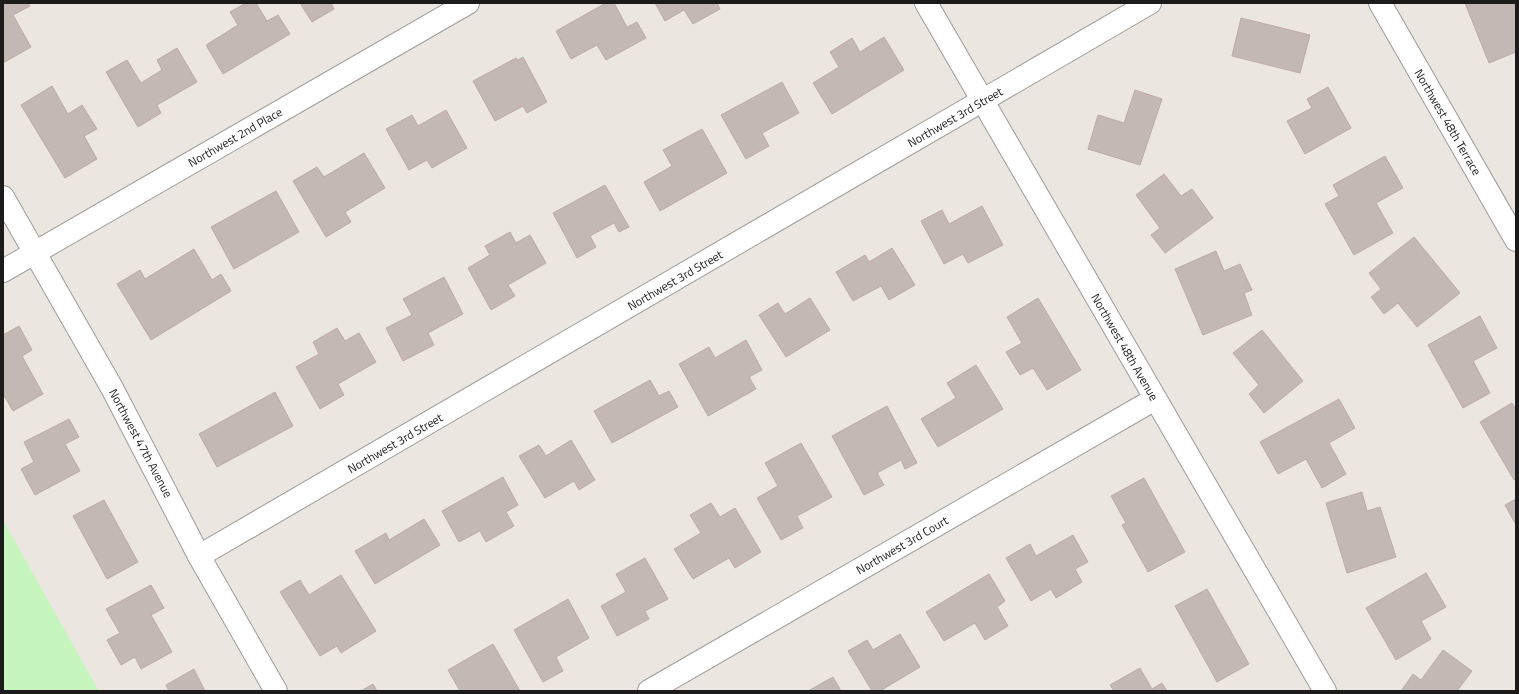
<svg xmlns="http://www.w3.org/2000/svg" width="1519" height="694" font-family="'Titillium Web',sans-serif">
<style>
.park{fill:#c6f6be}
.building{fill:#c4b8b5;stroke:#bdaaa4}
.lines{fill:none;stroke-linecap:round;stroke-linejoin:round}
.minor-casing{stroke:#9c9c9c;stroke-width:24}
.minor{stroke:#fff;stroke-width:22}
.labels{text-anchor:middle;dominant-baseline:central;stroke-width:3;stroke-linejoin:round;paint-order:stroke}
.street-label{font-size:12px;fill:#1b1b1b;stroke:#fff}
</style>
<rect width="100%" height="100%" fill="#ece6e1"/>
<polygon class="park" points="3,520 99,691 3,691"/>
<g class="building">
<polygon points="3,3 28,3 30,6 13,15 31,47 3,63"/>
<polygon points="246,3 256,3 267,21 278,15 290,34 223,74 206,45 238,25 230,12"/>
<polygon points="300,3 331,3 334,9 312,22"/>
<polygon points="606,3 614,3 627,27 637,22 646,38 606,60 597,45 571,59 556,31"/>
<polygon points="655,3 717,3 720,9 693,24 684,10 665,21"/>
<polygon points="1465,3 1516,3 1516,52 1489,63"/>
<polygon points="1241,18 1310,35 1300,73 1232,56"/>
<polygon points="884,37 904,70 832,114 813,83 839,67 830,52 852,38 860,52"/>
<polygon points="177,48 197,82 157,105 161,113 138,127 106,72 127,60 141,83 162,70 157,60"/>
<polygon points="523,57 547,102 527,113 523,106 495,121 473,81 516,58 518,60"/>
<polygon points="782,82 799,113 762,133 769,146 746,159 721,115"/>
<polygon points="52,86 68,114 82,105 97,129 84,136 97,159 65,178 21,105"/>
<polygon points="1328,87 1351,128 1305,154 1287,121 1312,108 1307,99"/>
<polygon points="1135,90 1162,99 1140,165 1088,149 1098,115 1124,123"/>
<polygon points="446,110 467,148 432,168 427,160 409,170 386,129 412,115 418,126"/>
<polygon points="702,129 727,173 660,211 644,182 672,166 663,150"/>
<polygon points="364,153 385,188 345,212 351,222 326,237 293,181 317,167 324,177"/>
<polygon points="1385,156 1403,188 1376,203 1393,233 1354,255 1325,204 1339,196 1333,185"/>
<polygon points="1164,174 1181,196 1192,189 1213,218 1165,253 1151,235 1160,228 1136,195"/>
<polygon points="605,185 629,227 619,232 614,223 590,236 596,247 577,258 553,213"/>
<polygon points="276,191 299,232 234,269 211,227"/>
<polygon points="982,206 1003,245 968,263 963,254 944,264 921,221 942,210 949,224"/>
<polygon points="510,232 516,243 530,235 546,263 508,285 515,296 491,310 468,268 490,255 485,246"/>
<polygon points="1414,237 1460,293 1417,327 1398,303 1384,314 1371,297 1381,289 1369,273"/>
<polygon points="892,248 915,285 889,300 881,286 853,301 836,272 865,255 869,262"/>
<polygon points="194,249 212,280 221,274 231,291 151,340 117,284 140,270 145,279"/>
<polygon points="1216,251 1224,271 1240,264 1252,290 1244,293 1252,315 1203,335 1175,269"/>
<polygon points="444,277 463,314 428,333 434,345 403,361 386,328 412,315 403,299"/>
<polygon points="810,298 830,330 786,357 759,315 778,303 785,314"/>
<polygon points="1038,298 1081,370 1047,390 1033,368 1020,375 1006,352 1022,343 1007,317"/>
<polygon points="1480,316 1497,348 1473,361 1490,393 1463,408 1428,345"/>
<polygon points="19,326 32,350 22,356 43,394 13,411 3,394 3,335"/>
<polygon points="337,328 345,341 359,333 376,362 338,384 344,395 320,409 296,367 319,354 313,342"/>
<polygon points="1262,330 1303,381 1264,413 1249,394 1259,385 1233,353"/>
<polygon points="746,340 762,370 749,377 756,389 708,416 679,364 709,347 715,358"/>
<polygon points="976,365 1003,409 938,447 921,419 956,398 947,383"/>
<polygon points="650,380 659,396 669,391 678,407 612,443 594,411"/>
<polygon points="275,392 293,426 217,467 199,434"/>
<polygon points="1339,399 1355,428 1329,443 1346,474 1322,488 1306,459 1278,474 1260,442"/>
<polygon points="1512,403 1516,409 1516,479 1514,480 1480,422"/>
<polygon points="887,406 917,463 905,469 901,460 877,473 884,485 864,495 832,436"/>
<polygon points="69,419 79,437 65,444 80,471 35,495 21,469 34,462 24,442"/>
<polygon points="571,440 595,480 579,490 574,481 545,498 519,456 539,445 546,456"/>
<polygon points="801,443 832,497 797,516 803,528 781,540 757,498 778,486 765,463"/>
<polygon points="503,477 518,505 506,512 514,526 486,542 480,531 459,542 442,511"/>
<polygon points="1144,478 1185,552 1148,572 1122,525 1126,523 1111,496"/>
<polygon points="1362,492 1367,511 1380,507 1396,557 1347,573 1326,503"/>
<polygon points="1516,499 1516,525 1505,505"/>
<polygon points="104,500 138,562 107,579 73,516"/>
<polygon points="711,503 720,517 735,508 761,552 735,568 729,558 693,579 674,549 701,533 690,515"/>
<polygon points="424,519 440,545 375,584 355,551 386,533 389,540"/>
<polygon points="1073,535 1088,562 1075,569 1082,582 1056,598 1051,589 1031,601 1006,558 1030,544 1036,556"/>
<polygon points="645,558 668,599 645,611 649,619 617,636 601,606 626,592 616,574"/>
<polygon points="1426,573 1446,607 1421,621 1431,639 1396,660 1366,608"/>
<polygon points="989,574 1005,601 997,607 1008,626 985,640 975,623 944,641 926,612"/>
<polygon points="341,575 376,631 341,653 337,646 320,656 280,592 300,580 309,595"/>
<polygon points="151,585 164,608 151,615 172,652 141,669 135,657 121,665 107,640 120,633 106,609"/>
<polygon points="1207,589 1249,664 1217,682 1175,606"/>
<polygon points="568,599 589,638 556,657 563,671 543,682 514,630"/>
<polygon points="900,634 920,667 880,691 872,691 848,651 867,640 873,650"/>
<polygon points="493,644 520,691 460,691 448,670"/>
<polygon points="1443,650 1472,671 1457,691 1401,691 1413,674 1421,680"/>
<polygon points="1140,668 1152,689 1162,683 1167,691 1114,691 1110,685"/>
<polygon points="194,669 205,691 169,691 166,685"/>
<polygon points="833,677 841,691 808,691"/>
<polygon points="373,684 377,691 361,691"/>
</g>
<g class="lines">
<defs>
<g id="minor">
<polyline points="926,3 1325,691"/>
<polyline points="1380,3 1516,240"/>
<polyline points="3,197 112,388 199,556 276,691"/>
<polyline points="3,271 468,3"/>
<polyline points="199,556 1150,3"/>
<polyline points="649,691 1155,399"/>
</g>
</defs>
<use href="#minor" class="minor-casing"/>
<use href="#minor" class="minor"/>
</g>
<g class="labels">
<g class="street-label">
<text transform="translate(955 117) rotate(-30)">Northwest 3rd Street</text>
<text transform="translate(1448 122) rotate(60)">Northwest 48th Terrace</text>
<text transform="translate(235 137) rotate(-30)">Northwest 2nd Place</text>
<text transform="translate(675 280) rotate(-30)">Northwest 3rd Street</text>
<text transform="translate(1125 347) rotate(60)">Northwest 48th Avenue</text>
<text transform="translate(141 443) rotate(62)">Northwest 47th Avenue</text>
<text transform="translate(395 443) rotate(-30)">Northwest 3rd Street</text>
<text transform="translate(902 545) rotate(-30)">Northwest 3rd Court</text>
</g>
</g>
<rect width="1519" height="694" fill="none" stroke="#1b1b1b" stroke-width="8"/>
</svg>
